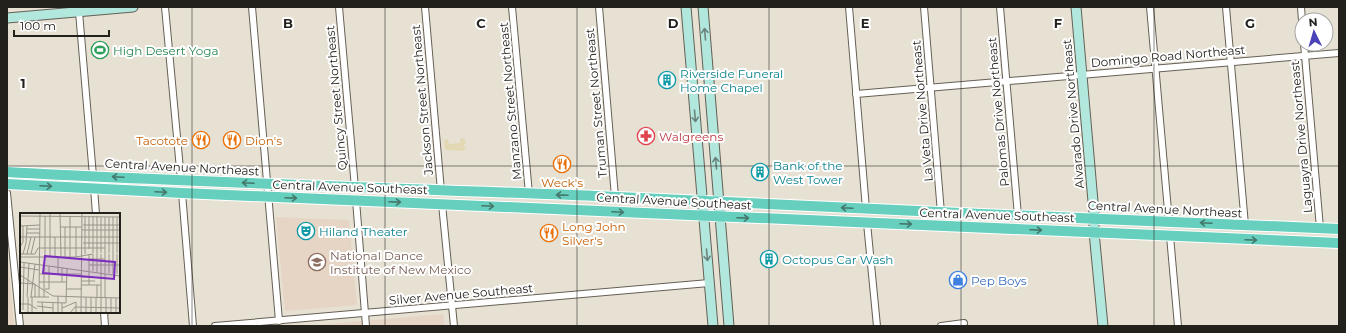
<svg xmlns="http://www.w3.org/2000/svg" width="1346" height="333" font-family="Montserrat,sans-serif">
<style>
.education{fill:#e6d4c4}
.sand{fill:#e2d8b3}
.lines{fill:none;stroke-linecap:round;stroke-linejoin:round}
.street-casing{stroke:#656055;stroke-width:8}
.secondary-casing{stroke:#656055;stroke-width:11}
.primary-casing{stroke:#fff;stroke-width:12}
.street{stroke:#fff;stroke-width:6}
.secondary{stroke:#b2e7de;stroke-width:9}
.primary{stroke:#66cfbd;stroke-width:10}
.oneway{stroke:#6a847d}
.oneway2{stroke:#44786c}
.grid{fill:none;stroke:#23211c;stroke-width:1;stroke-opacity:0.55}
.labels{text-anchor:middle;dominant-baseline:central;stroke-width:4;stroke-linejoin:round;paint-order:stroke}
.leisure-label{font-size:12px;fill:#27864d;stroke:#fff;text-anchor:start}
.street-label{font-size:12px;fill:#23211c;stroke:#fff}
.culture-label{font-size:12px;fill:#0d838f;stroke:#fff;text-anchor:start}
.health-label{font-size:12px;fill:#be3a42;stroke:#fff;text-anchor:start}
.food-label{font-size:12px;fill:#c56008;stroke:#fff;text-anchor:start}
.education-label{font-size:12px;fill:#785e54;stroke:#fff;text-anchor:start}
.shop-label{font-size:12px;fill:#366cbe;stroke:#fff;text-anchor:start}
.inset-road{fill:none;stroke:#99948a;stroke-width:1}
.view{fill:#7b2cbf;fill-opacity:0.15;stroke:#7b2cbf;stroke-width:2}
.inset-edge{fill:none;stroke:#23211c;stroke-width:2}
.grid-label{font-size:13px;text-anchor:middle;font-weight:bold;fill:#23211c;stroke:#fff;stroke-width:4;stroke-linejoin:round;paint-order:stroke}
</style>
<rect width="100%" height="100%" fill="#e7e1d4"/>
<g class="education">
<polygon points="276,217 349,220 357,305 285,311"/>
<polygon points="7,250 14,326 7,326"/>
<polygon points="443,314 444,326 307,326"/>
</g>
<polygon class="sand" points="460,138 462,138 465,140 466,143 464,144 464,146 466,147 463,151 445,150 444,140 448,139 449,144 460,143"/>
<g class="lines">
<defs>
<g id="street">
<polyline points="165,7 181,180"/>
<polyline points="252,7 279,321"/>
<polyline points="339,7 355,188"/>
<polyline points="425,7 441,191"/>
<polyline points="512,7 529,194"/>
<polyline points="599,7 615,197"/>
<polyline points="849,7 866,209"/>
<polyline points="924,7 941,213"/>
<polyline points="1000,7 1018,216"/>
<polyline points="1150,7 1169,222"/>
<polyline points="1226,7 1245,225"/>
<polyline points="1301,7 1302,21"/>
<polyline points="79,12 93,176"/>
<polyline points="1304,44 1320,228"/>
<polyline points="856,94 1339,53"/>
<polyline points="94,188 96,214"/>
<polyline points="7,193 20,326"/>
<polyline points="182,193 193,326"/>
<polyline points="356,200 366,326"/>
<polyline points="442,204 454,326"/>
<polyline points="867,223 877,326"/>
<polyline points="1170,236 1178,326"/>
<polyline points="104,312 105,326"/>
<polyline points="215,326 709,283"/>
<polyline points="941,326 964,323"/>
</g>
<g id="secondary">
<polyline points="686,7 713,326"/>
<polyline points="703,7 729,326"/>
<polyline points="1076,7 1094,213 1094,232 1103,326"/>
<polyline points="7,18 133,7"/>
</g>
<g id="primary">
<path d="M7 172C203 183 400 188 596 196 844 207 1091 220 1339 229"/>
<polyline points="7,184 182,193 1339,243"/>
</g>
</defs>
<use href="#street" class="street-casing"/>
<use href="#secondary" class="secondary-casing"/>
<use href="#primary" class="primary-casing"/>
<use href="#street" class="street"/>
<use href="#secondary" class="secondary"/>
<use href="#primary" class="primary"/>
</g>
<defs><path id="oneway-shaft" d="M-6 0H5M1.5-3L5.5 0L1.5 3" fill="none" stroke-width="1.6" stroke-linecap="round" stroke-linejoin="round"/></defs>
<g class="oneway">
<use href="#oneway-shaft" transform="translate(705 34) rotate(-95)"/>
<use href="#oneway-shaft" transform="translate(695 116) rotate(85)"/>
<use href="#oneway-shaft" transform="translate(716 163) rotate(-95)"/>
<use href="#oneway-shaft" transform="translate(707 255) rotate(85)"/>
</g>
<g class="oneway2">
<use href="#oneway-shaft" transform="translate(118 177) rotate(-177)"/>
<use href="#oneway-shaft" transform="translate(248 183) rotate(-177)"/>
<use href="#oneway-shaft" transform="translate(46 186) rotate(3)"/>
<use href="#oneway-shaft" transform="translate(161 192) rotate(3)"/>
<use href="#oneway-shaft" transform="translate(562 195) rotate(-178)"/>
<use href="#oneway-shaft" transform="translate(291 198) rotate(2)"/>
<use href="#oneway-shaft" transform="translate(395 202) rotate(2)"/>
<use href="#oneway-shaft" transform="translate(488 206) rotate(3)"/>
<use href="#oneway-shaft" transform="translate(847 208) rotate(-177)"/>
<use href="#oneway-shaft" transform="translate(618 212) rotate(3)"/>
<use href="#oneway-shaft" transform="translate(743 218) rotate(2)"/>
<use href="#oneway-shaft" transform="translate(1206 223) rotate(-177)"/>
<use href="#oneway-shaft" transform="translate(906 224) rotate(2)"/>
<use href="#oneway-shaft" transform="translate(1036 230) rotate(2)"/>
<use href="#oneway-shaft" transform="translate(1251 240) rotate(2)"/>
</g>
<path class="grid" d="M192 7V326M385 7V326M577 7V326M769 7V326M961 7V326M1154 7V326M7 166H1339"/>
<defs>
<symbol id="stadium-ring" viewBox="-11 -11 22 22"><circle r="9.5" fill="#fff" stroke="#2e9e5b" stroke-width="1.5"/><path d="M0-5a6.5 5 0 1 0 0 10a6.5 5 0 1 0 0-10ZM-3.5-1.8h7v3.6h-7Z" fill="#2e9e5b"/></symbol>
<symbol id="building-ring" viewBox="-11 -11 22 22"><circle r="9.5" fill="#fff" stroke="#0f9aa8" stroke-width="1.5"/><path d="M-4-6H4V6H1V3H-1V6H-4ZM-2.5-4.3h1.7v1.8h-1.7ZM.8-4.3h1.7v1.8H.8ZM-2.5-1h1.7V.8h-1.7ZM.8-1h1.7V.8H.8Z" fill="#0f9aa8"/></symbol>
<symbol id="pharmacy-ring" viewBox="-11 -11 22 22"><circle r="9.5" fill="#fff" stroke="#e0444e" stroke-width="1.5"/><path d="M-2-6h4v4h4v4h-4v4h-4v-4h-4v-4h4Z" fill="#e0444e"/></symbol>
<symbol id="restaurant-ring" viewBox="-11 -11 22 22"><circle r="9.5" fill="#fff" stroke="#e8710a" stroke-width="1.5"/><path d="M-5-6h1v4h1v-4h1v4h1v-4h1v5L-1.5 .5V6h-2V.5L-5-1ZM5-6V6H3V1.5H1.5Q1.5-4 5-6Z" fill="#e8710a"/></symbol>
<symbol id="theatre-ring" viewBox="-11 -11 22 22"><circle r="9.5" fill="#fff" stroke="#0f9aa8" stroke-width="1.5"/><path d="M-5-5.5Q0-4 5-5.5V0Q5 5 0 6Q-5 5-5 0ZM-3.3-2.5H-1v1.5H-3.3ZM1-2.5H3.3v1.5H1ZM-2.8 1Q0 5.5 2.8 1Z" fill="#0f9aa8"/></symbol>
<symbol id="school-ring" viewBox="-11 -11 22 22"><circle r="9.5" fill="#fff" stroke="#8d6e63" stroke-width="1.5"/><path d="M0-5L7-2L0 1L-7-2ZM-4 1L0 2.5L4 1V4Q0 6-4 4Z" fill="#8d6e63"/></symbol>
<symbol id="shop-ring" viewBox="-11 -11 22 22"><circle r="9.5" fill="#fff" stroke="#3f7fe0" stroke-width="1.5"/><path d="M-5-2.5h2.3a2.7 3.5 0 0 1 5.4 0H5L5.5 6h-11ZM-1.5-2.5h3a1.5 2.3 0 0 0-3 0Z" fill="#3f7fe0"/></symbol>
</defs>
<g fill-rule="evenodd">
<use href="#stadium-ring" x="90" y="40" width="20" height="20"/>
<use href="#building-ring" x="657" y="70" width="20" height="20"/>
<use href="#pharmacy-ring" x="636" y="126" width="20" height="20"/>
<use href="#restaurant-ring" x="191" y="130" width="20" height="20"/>
<use href="#restaurant-ring" x="222" y="130" width="20" height="20"/>
<use href="#restaurant-ring" x="552" y="154" width="20" height="20"/>
<use href="#building-ring" x="750" y="162" width="20" height="20"/>
<use href="#theatre-ring" x="296" y="221" width="20" height="20"/>
<use href="#restaurant-ring" x="539" y="223" width="20" height="20"/>
<use href="#building-ring" x="759" y="249" width="20" height="20"/>
<use href="#school-ring" x="307" y="252" width="20" height="20"/>
<use href="#shop-ring" x="948" y="270" width="20" height="20"/>
</g>
<g class="labels">
<g class="leisure-label">
<text x="113" y="50">High Desert Yoga</text>
</g>
<g class="street-label">
<text transform="translate(1168 56) rotate(-5)">Domingo Road Northeast</text>
<text transform="translate(336 98) rotate(-95)">Quincy Street Northeast</text>
<text transform="translate(422 100) rotate(-95)">Jackson Street Northeast</text>
<text transform="translate(510 101) rotate(-95)">Manzano Street Northeast</text>
<text transform="translate(596 103) rotate(-95)">Truman Street Northeast</text>
<text transform="translate(922 111) rotate(-95)">La Veta Drive Northeast</text>
<text transform="translate(998 112) rotate(-95)">Palomas Drive Northeast</text>
<text transform="translate(1073 114) rotate(-95)">Alvarado Drive Northeast</text>
<text transform="translate(1301 137) rotate(-95)">Laguayra Drive Northeast</text>
<text transform="translate(182 167) rotate(3)">Central Avenue Northeast</text>
<text transform="translate(350 187) rotate(2)">Central Avenue Southeast</text>
<text transform="translate(674 201) rotate(3)">Central Avenue Southeast</text>
<text transform="translate(1165 209) rotate(3)">Central Avenue Northeast</text>
<text transform="translate(997 215) rotate(2)">Central Avenue Southeast</text>
<text transform="translate(461 294) rotate(-5)">Silver Avenue Southeast</text>
</g>
<g class="culture-label">
<text x="680" y="73">Riverside Funeral<tspan x="680" dy="14">Home Chapel</tspan></text>
<text x="773" y="165">Bank of the<tspan x="773" dy="14">West Tower</tspan></text>
<text x="319" y="231">Hiland Theater</text>
<text x="782" y="259">Octopus Car Wash</text>
</g>
<g class="health-label">
<text x="659" y="136">Walgreens</text>
</g>
<g class="food-label">
<text x="188" y="140" text-anchor="end">Tacotote</text>
<text x="245" y="140">Dion's</text>
<text x="562" y="182" text-anchor="middle">Weck's</text>
<text x="562" y="226">Long John<tspan x="562" dy="14">Silver's</tspan></text>
</g>
<g class="education-label">
<text x="330" y="255">National Dance<tspan x="330" dy="14">Institute of New Mexico</tspan></text>
</g>
<g class="shop-label">
<text x="971" y="280">Pep Boys</text>
</g>
</g>
<g transform="translate(20 213)">
<rect width="100" height="100" fill="#e7e1d4"/>
<path class="inset-road" d="M40 0 41 44M0 3 100 4M63 12H100M0 13 20 12M40 14H62M7 16H20M62 17H100M7 20H20M0 24H100M63 30H100M0 34 3 29V13M69 36V3M73 40V3M81 40V4M89 40V4M97 40V4M0 41H15M3 41 6 30 7 13M7 41 11 24M11 41 15 24M15 41 18 35H85M65 41V4M0 44H56L73 41M25 44V3M30 44V0M35 44V24M38 44V61M45 44V14M50 44V4M56 44V14M69 46H85M0 49 100 63M24 52V84M69 52H100M0 54 19 57M69 58V41M73 58V41M77 59V3M85 60V4M89 60V41M19 61H61M85 61V85M93 61V4M97 61V41M0 62 33 83 62 84M61 64H74M61 68H75M19 69H47M42 69V55M0 70 15 71M61 72H81M69 72V59M77 72V85M25 76H29V53M47 76H62M7 84 9 50M10 84H29M11 84 15 51M15 84V71M19 84 20 0M62 84 100 85M66 84V100M76 85V100M91 85V100M96 85V100M17 89 46 90 47 55M22 89 23 100H33V90M42 90V100H56V89L42 95M0 91H9L17 96M17 93 33 95M3 97 4 50M8 100V84M12 100V84M38 100V83M50 100 55 94 100 95M61 100 62 0M71 100V84M81 100V41M86 100V85"/>
<path class="view" d="M25 43 95 49 94 66 23 60Z"/>
<rect width="100" height="100" class="inset-edge"/>
</g>
<g class="grid-label">
<text x="288" y="28">B</text>
<text x="481" y="28">C</text>
<text x="673" y="28">D</text>
<text x="865" y="28">E</text>
<text x="1058" y="28">F</text>
<text x="1250" y="28">G</text>
<text x="23" y="88">1</text>
</g>
<rect width="1346" height="333" fill="none" stroke="#23211c" stroke-width="16"/>
<g transform="translate(1314 32) rotate(355)"><circle r="19" fill="#ffffff" stroke="#a7a6a4"/>
<path d="M0-3L7 15L0 10L-7 15Z" fill="#4a42b8"/>
<text y="-6" font-size="11" font-weight="bold" text-anchor="middle" fill="#23211c">N</text>
</g>
<path d="M14 30v6h95v-6" fill="none" stroke="#23211c" stroke-width="2"/>
<text x="20" y="30" font-size="12" fill="#23211c" stroke="#ffffff" stroke-width="3" paint-order="stroke">100 m</text>
</svg>
